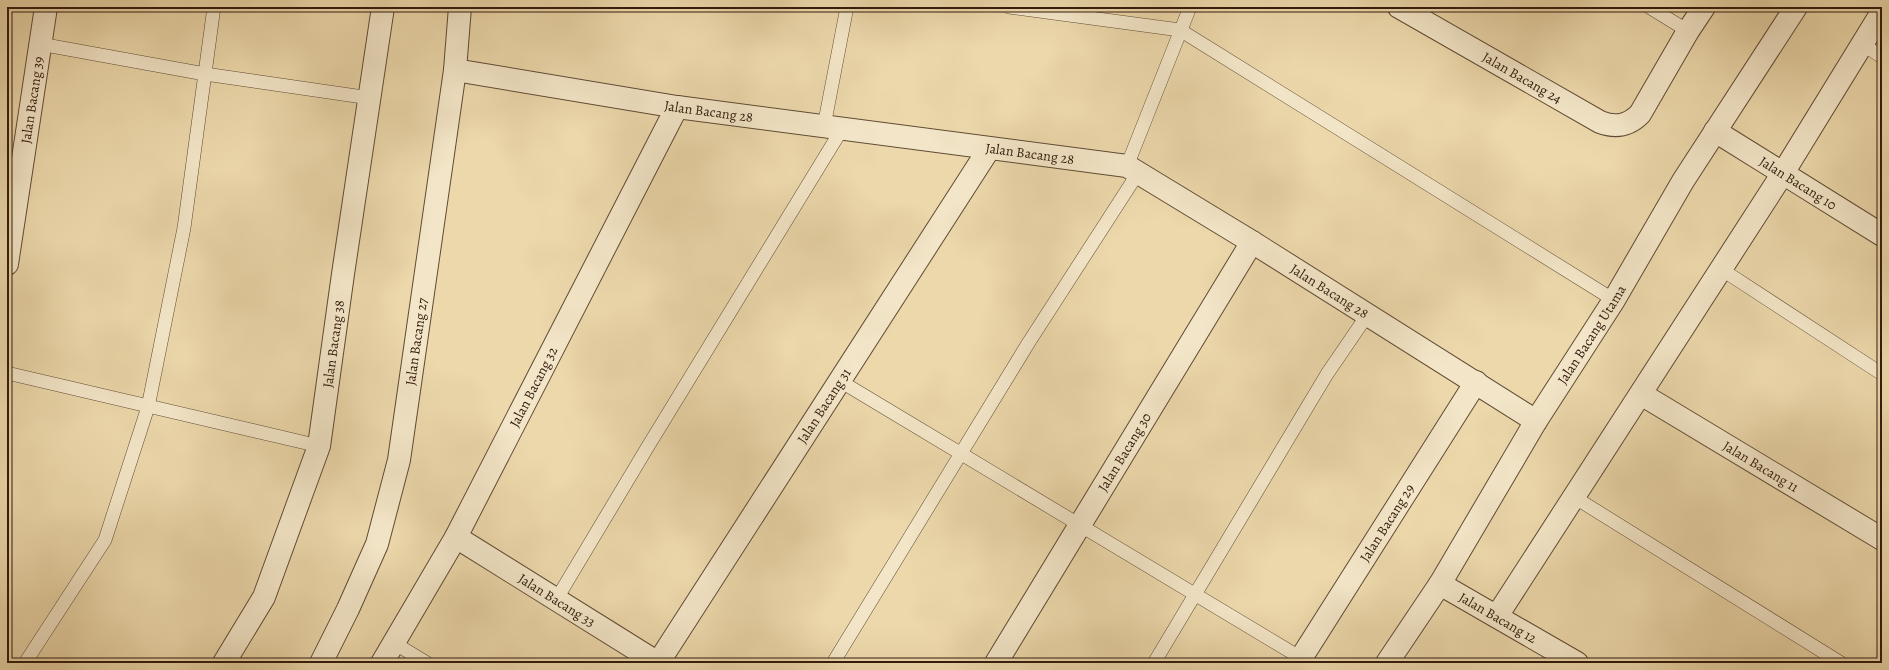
<svg xmlns="http://www.w3.org/2000/svg" width="1889" height="670" font-family="Alegreya,serif">
<style>
.lines{fill:none;stroke-linecap:round;stroke-linejoin:round}
.lane-casing{stroke:#604a34;stroke-width:14}
.street-casing{stroke:#604a34;stroke-width:24}
.lane{stroke:#f3e6c8;stroke-width:13}
.street{stroke:#f3e6c8;stroke-width:22}
.labels{text-anchor:middle;dominant-baseline:central;stroke-width:3;stroke-linejoin:round;paint-order:stroke}
.street-label{font-size:14px;fill:#321b0d;stroke:#f3e6c8}
</style>
<rect width="100%" height="100%" fill="#ecd8ab"/>
<filter id="stains"><feTurbulence type="fractalNoise" baseFrequency=".005" numOctaves="4"/><feColorMatrix values="0 0 0 0 .2 0 0 0 0 .09 0 0 0 0 .02 0 0 0 .5 -.17"/></filter>
<radialGradient id="worn" r=".72"><stop offset=".6" stop-color="#630" stop-opacity="0"/><stop offset="1" stop-color="#630" stop-opacity=".3"/></radialGradient>
<g class="lines">
<defs>
<g id="lane">
<polyline points="1009,7 1180,30 1614,300"/>
<polyline points="1649,7 1688,31"/>
<polyline points="40,44 205,74 370,98"/>
<polyline points="1862,44 1882,57"/>
<polyline points="824,126 847,7"/>
<polyline points="1127,166 1190,7"/>
<polyline points="1721,269 1882,374"/>
<polyline points="7,373 319,446"/>
<polyline points="840,381 1301,658"/>
<polyline points="1574,497 1841,663"/>
<polyline points="556,600 647,448 842,129"/>
<polyline points="394,643 427,663"/>
<polyline points="25,663 105,540 148,407 184,228 214,7"/>
<polyline points="833,663 1029,342 1138,173"/>
<polyline points="1154,663 1327,374 1368,314"/>
</g>
<g id="street">
<path id="s1" d="M1399 7 1600 122C1616 128 1628 126 1640 114L1688 31 1704 7"/>
<path id="s2" d="M455 70 677 107 1127 166 1252 242 1536 421"/>
<path id="s3" d="M1715 131 1882 235"/>
<path id="s4" d="M7 264 46 7"/>
<path id="s5" d="M1641 394 1882 539"/>
<path id="s6" d="M456 537 658 663"/>
<path id="s7" d="M1440 584 1577 663"/>
<polyline points="1497,616 1783,173 1882,12"/>
<path id="s8" d="M224 663 264 597 319 446 343 274 383 7"/>
<path id="s9" d="M321 663 348 609 377 544 399 460 455 70 460 7"/>
<path id="s10" d="M382 663 456 537 677 107"/>
<path id="s11" d="M658 663 989 149"/>
<path id="s12" d="M996 663 1252 242"/>
<path id="s13" d="M1298 663 1476 382"/>
<path id="s14" d="M1387 663 1440 584 1536 421 1614 300 1683 181 1796 7"/>
</g>
</defs>
<use href="#lane" class="lane-casing"/>
<use href="#street" class="street-casing"/>
<use href="#lane" class="lane"/>
<use href="#street" class="street"/>
</g>
<g class="labels">
<g class="street-label">
<text stroke="none"><textPath href="#s1" startOffset="142">Jalan Bacang 24</textPath></text>
<text stroke="none"><textPath href="#s4" startOffset="166">Jalan Bacang 39</textPath></text>
<text stroke="none"><textPath href="#s2" startOffset="257">Jalan Bacang 28</textPath></text>
<text stroke="none"><textPath href="#s2" startOffset="581">Jalan Bacang 28</textPath></text>
<text stroke="none"><textPath href="#s3" startOffset="98">Jalan Bacang 10</textPath></text>
<text stroke="none"><textPath href="#s2" startOffset="917">Jalan Bacang 28</textPath></text>
<text stroke="none"><textPath href="#s14" startOffset="387">Jalan Bacang Utama</textPath></text>
<text stroke="none"><textPath href="#s9" startOffset="338">Jalan Bacang 27</textPath></text>
<text stroke="none"><textPath href="#s8" startOffset="341">Jalan Bacang 38</textPath></text>
<text stroke="none"><textPath href="#s10" startOffset="315">Jalan Bacang 32</textPath></text>
<text stroke="none"><textPath href="#s11" startOffset="306">Jalan Bacang 31</textPath></text>
<text stroke="none"><textPath href="#s12" startOffset="247">Jalan Bacang 30</textPath></text>
<text stroke="none"><textPath href="#s5" startOffset="140">Jalan Bacang 11</textPath></text>
<text stroke="none"><textPath href="#s13" startOffset="166">Jalan Bacang 29</textPath></text>
<text stroke="none"><textPath href="#s6" startOffset="119">Jalan Bacang 33</textPath></text>
<text stroke="none"><textPath href="#s7" startOffset="67">Jalan Bacang 12</textPath></text>
</g>
</g>
<rect width="1889" height="670" fill="none" stroke="#ecd8ab" stroke-width="24"/>
<rect x="8" y="8" width="1873" height="654" fill="none" stroke="#321b0d" stroke-width="2"/>
<rect x="12" y="12" width="1865" height="646" fill="none" stroke="#321b0d"/>
<rect width="100%" height="100%" filter="url(#stains)"/>
<rect width="100%" height="100%" fill="url(#worn)"/>
</svg>
